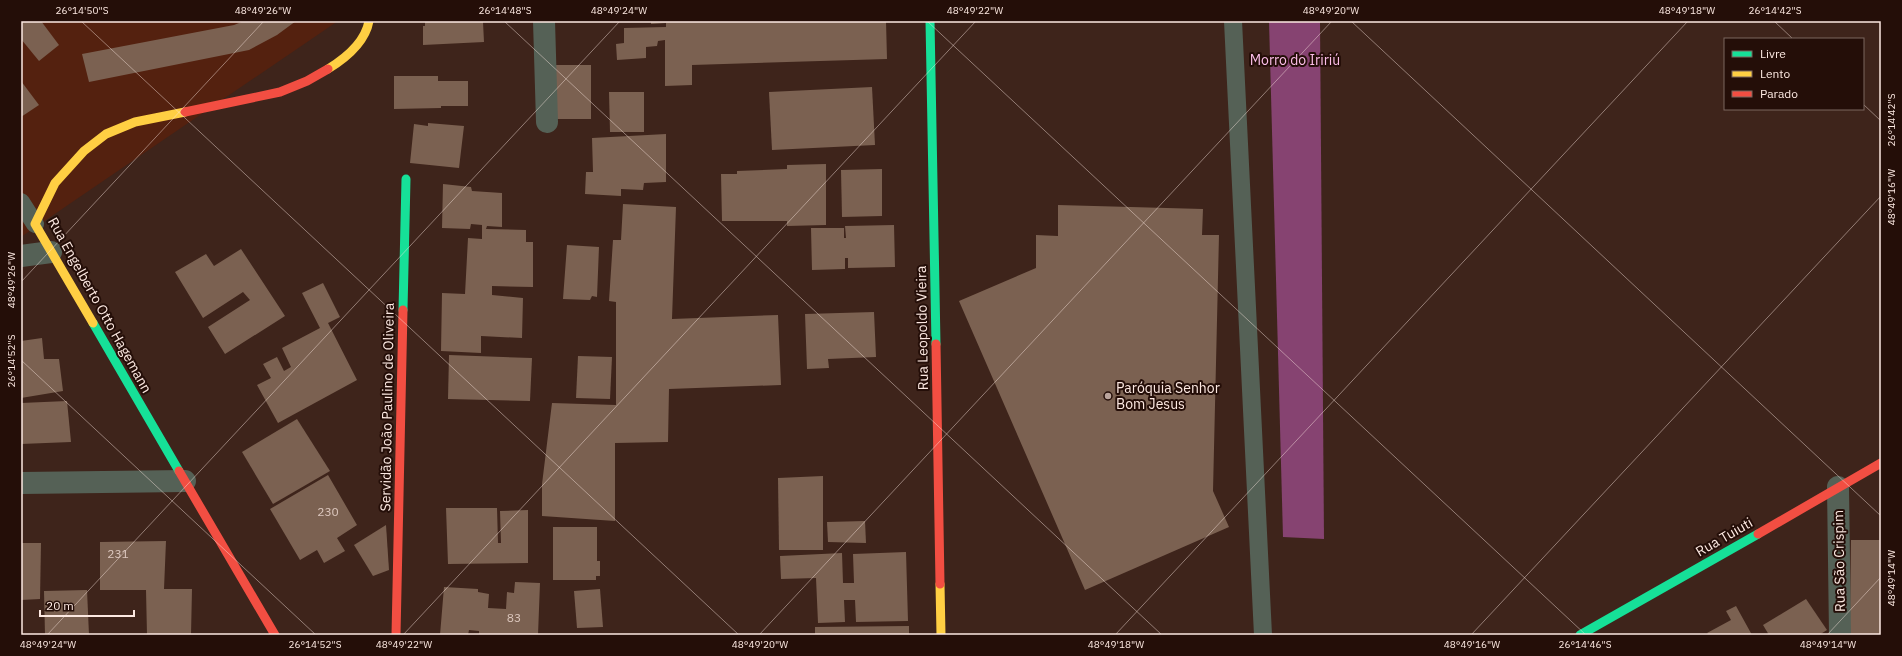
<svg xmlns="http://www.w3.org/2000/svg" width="1902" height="656" font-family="'IBM Plex Sans',sans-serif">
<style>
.built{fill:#54210f}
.forest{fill:#864371}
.building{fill:#7b6151}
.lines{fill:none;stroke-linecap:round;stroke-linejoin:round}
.lane{stroke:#556156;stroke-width:18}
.street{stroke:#556156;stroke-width:22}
.fast{stroke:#16e098;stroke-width:9}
.slow{stroke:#ffcf43;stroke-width:9}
.jam{stroke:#f24e42;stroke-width:9}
.ticks{fill:none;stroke:#fde9e2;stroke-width:1;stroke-opacity:0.45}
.poi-dot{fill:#baa49c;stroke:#240e08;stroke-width:1.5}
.labels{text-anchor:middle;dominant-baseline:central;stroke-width:4;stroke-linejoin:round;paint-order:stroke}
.number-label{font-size:12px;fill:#dcc7be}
.park-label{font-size:14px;fill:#fdbfea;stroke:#240e08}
.street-label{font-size:14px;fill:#fde9e2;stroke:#240e08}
.poi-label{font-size:14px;fill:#fde9e2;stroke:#240e08;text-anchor:start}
.neatline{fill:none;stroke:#fde9e2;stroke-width:1.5}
.ticks-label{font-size:10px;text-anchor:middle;fill:#fde9e2}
</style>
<rect width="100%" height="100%" fill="#3e241b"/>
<polygon class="built" points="21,21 338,21 21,237"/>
<polygon class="forest" points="1269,21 1320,21 1324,539 1283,537"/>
<g class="building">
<polygon points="21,21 41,21 59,45 39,61 21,39"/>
<polygon points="244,21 296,21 277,35 249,50 89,82 82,54 234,25"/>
<polygon points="425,21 483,22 484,42 423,45 423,26 425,26"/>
<polygon points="651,21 886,21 887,59 692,65 692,85 665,86 665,40 658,41 657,46 646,47 646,58 617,60 616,44 624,43 624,28 666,27 666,23 651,24"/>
<rect x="551" y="65" width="40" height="54"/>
<polygon points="394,76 438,76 438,81 468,81 468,106 441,106 441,108 394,109"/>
<polygon points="21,81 39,105 21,117"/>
<polygon points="872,87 875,145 772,150 769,92"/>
<polygon points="609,92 644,92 644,132 610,132"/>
<polygon points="428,123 464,126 459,168 410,163 414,124 428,126"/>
<polygon points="666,134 666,182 644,183 643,190 621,189 621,196 585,194 586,172 593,172 592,138"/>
<polygon points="826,164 826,225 787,226 787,221 722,221 721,174 737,174 737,171 787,169 787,165"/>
<polygon points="882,169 882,216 842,217 841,170"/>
<polygon points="443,184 471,187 472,191 502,193 502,227 487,226 486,229 526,230 526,242 533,242 533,287 492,286 492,295 523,298 522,338 481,336 481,353 441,351 442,293 465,294 468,238 482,239 482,225 471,224 470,229 442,228"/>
<polygon points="623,204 676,207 672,319 778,315 781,385 669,389 668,442 615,443 615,521 542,516 542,484 552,403 616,405 616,302 609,301 613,240 621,240"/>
<polygon points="1058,205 1203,209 1202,235 1219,235 1213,491 1229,527 1085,590 959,301 1036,268 1036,235 1058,236"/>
<polygon points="894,225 895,267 848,268 848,258 845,258 845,269 812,270 811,228 844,228 844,238 846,238 845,226"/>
<polygon points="567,245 599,247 597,297 592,296 590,300 563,299"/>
<polygon points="241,249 285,316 225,354 208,327 250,300 243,292 203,318 175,272 206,254 214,266"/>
<polygon points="323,283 340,317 328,323 357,380 278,423 257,385 271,378 263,364 277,357 284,371 291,367 282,348 320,328 302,293"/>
<polygon points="874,312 876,357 828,359 829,368 807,369 805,314"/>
<polygon points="42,338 44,359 59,359 63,391 21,398 21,341"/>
<polygon points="449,355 532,358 530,401 448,399"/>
<polygon points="578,356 612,357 610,399 576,398"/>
<polygon points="67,401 71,442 21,444 21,403"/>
<polygon points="297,419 330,471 273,504 242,452"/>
<polygon points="328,475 357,525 337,538 345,551 324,563 317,550 300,560 270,509"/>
<polygon points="823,476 823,550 779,550 778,478"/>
<polygon points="446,508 497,508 498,543 501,543 500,511 528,510 528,563 448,564"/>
<polygon points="865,521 866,543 828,542 827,522"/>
<polygon points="386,525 389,570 373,576 354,545"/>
<polygon points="553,527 597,527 597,561 600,561 600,576 596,576 596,580 553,580"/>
<polygon points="1851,540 1881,540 1881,635 1847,635 1850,620"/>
<polygon points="166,541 164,589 192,589 191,635 147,635 146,590 100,590 100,542"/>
<polygon points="21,543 41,543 40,599 21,600"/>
<polygon points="906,552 908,621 856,622 855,600 844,600 845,622 818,623 816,578 781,579 780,556 842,553 843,583 854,583 853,554"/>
<polygon points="515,582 540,583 538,635 479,635 479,631 469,630 468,635 440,635 444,587 478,589 478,592 489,594 488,608 506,609 507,592 514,593"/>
<polygon points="600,589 603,627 577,628 574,591"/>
<polygon points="87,590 89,635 45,635 44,591"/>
<polygon points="1806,599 1827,630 1819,635 1769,635 1763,625"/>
<polygon points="1736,606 1752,635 1709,635 1707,633 1731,620 1726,611"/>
<polygon points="909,626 909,635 815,635 815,627"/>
</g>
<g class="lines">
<g class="lane">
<polyline points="1233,21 1263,635"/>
<polyline points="21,202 35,224"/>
</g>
<g class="street">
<polyline points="544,21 547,122"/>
<polyline points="21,256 51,252"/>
<polyline points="21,483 185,481"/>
<polyline points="1838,487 1840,635"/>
</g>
<g class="fast">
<polyline points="930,21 936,344"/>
<polyline points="403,310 406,179"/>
<polyline points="93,323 179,471"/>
<polyline points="1580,635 1758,534"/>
</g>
<g class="slow">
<path d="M328 69C346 58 365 43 369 21"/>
<polyline points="93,323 35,224 55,183 84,151 106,134 135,122 185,112"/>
<polyline points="940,584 941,635"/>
</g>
<g class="jam">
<polyline points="185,112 280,92 307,81 328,69"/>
<polyline points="936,344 940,584"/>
<polyline points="179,471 275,635"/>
<polyline points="1758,534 1881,463"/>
<polyline points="396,635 403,310"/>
</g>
</g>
<path class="ticks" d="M81 21 739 635M504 21 1162 635M927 21 1586 635M1351 21 1881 516M1774 21 1793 39M1863 104 1881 121M21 282 264 21M21 360 316 635M47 635 620 21M403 635 976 21M759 635 1332 21M1115 635 1688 21M1471 635 1881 196M1827 635 1881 577"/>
<circle class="poi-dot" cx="1108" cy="396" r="4"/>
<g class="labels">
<g class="number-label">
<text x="328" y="511">230</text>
<text x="118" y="553">231</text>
<text x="514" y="617">83</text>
</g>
<g class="park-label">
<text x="1295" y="60">Morro do Iririú</text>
</g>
<g class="street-label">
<text transform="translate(100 305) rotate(61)">Rua Engelberto Otto Hagemann</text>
<text transform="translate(922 328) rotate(-91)">Rua Leopoldo Vieira</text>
<text transform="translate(387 407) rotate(-89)">Servidão João Paulino de Oliveira</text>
<text transform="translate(1724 537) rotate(-30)">Rua Tuiuti</text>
<text transform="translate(1839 561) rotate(-91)">Rua São Crispim</text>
</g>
<g class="poi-label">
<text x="1116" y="388">Paróquia Senhor<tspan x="1116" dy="16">Bom Jesus</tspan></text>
</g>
</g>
<rect width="1902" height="656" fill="none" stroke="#240e08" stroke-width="44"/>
<rect x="1724" y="38" width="140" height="72" fill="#240e08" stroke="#7b665f"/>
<rect x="1732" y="51" width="20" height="6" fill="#16e098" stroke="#7b665f"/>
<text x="1760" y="58" font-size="12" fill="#fde9e2">Livre</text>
<rect x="1732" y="71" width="20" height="6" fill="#ffcf43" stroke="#7b665f"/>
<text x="1760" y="78" font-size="12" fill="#fde9e2">Lento</text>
<rect x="1732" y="91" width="20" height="6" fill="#f24e42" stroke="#7b665f"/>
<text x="1760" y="98" font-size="12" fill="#fde9e2">Parado</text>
<path d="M40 610v6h94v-6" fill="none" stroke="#fde9e2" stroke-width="2"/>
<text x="46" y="610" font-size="12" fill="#fde9e2" stroke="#240e08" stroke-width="3" paint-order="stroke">20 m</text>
<rect x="22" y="22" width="1858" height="612" class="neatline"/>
<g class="ticks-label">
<text x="82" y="14">26°14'50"S</text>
<text x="263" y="14">48°49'26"W</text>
<text x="505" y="14">26°14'48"S</text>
<text x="619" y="14">48°49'24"W</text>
<text x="975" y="14">48°49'22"W</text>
<text x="1331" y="14">48°49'20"W</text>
<text x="1687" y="14">48°49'18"W</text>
<text x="1775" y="14">26°14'42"S</text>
<text transform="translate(1891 120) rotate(-90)" y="4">26°14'42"S</text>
<text transform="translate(1891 197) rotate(-90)" y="4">48°49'16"W</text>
<text transform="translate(11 280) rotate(-90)" y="4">48°49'26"W</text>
<text transform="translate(11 361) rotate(-90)" y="4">26°14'52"S</text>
<text transform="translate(1891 578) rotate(-90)" y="4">48°49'14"W</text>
<text x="48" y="648">48°49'24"W</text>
<text x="315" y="648">26°14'52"S</text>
<text x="404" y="648">48°49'22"W</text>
<text x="760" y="648">48°49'20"W</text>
<text x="1116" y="648">48°49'18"W</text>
<text x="1472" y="648">48°49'16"W</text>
<text x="1585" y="648">26°14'46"S</text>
<text x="1828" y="648">48°49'14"W</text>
</g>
</svg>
